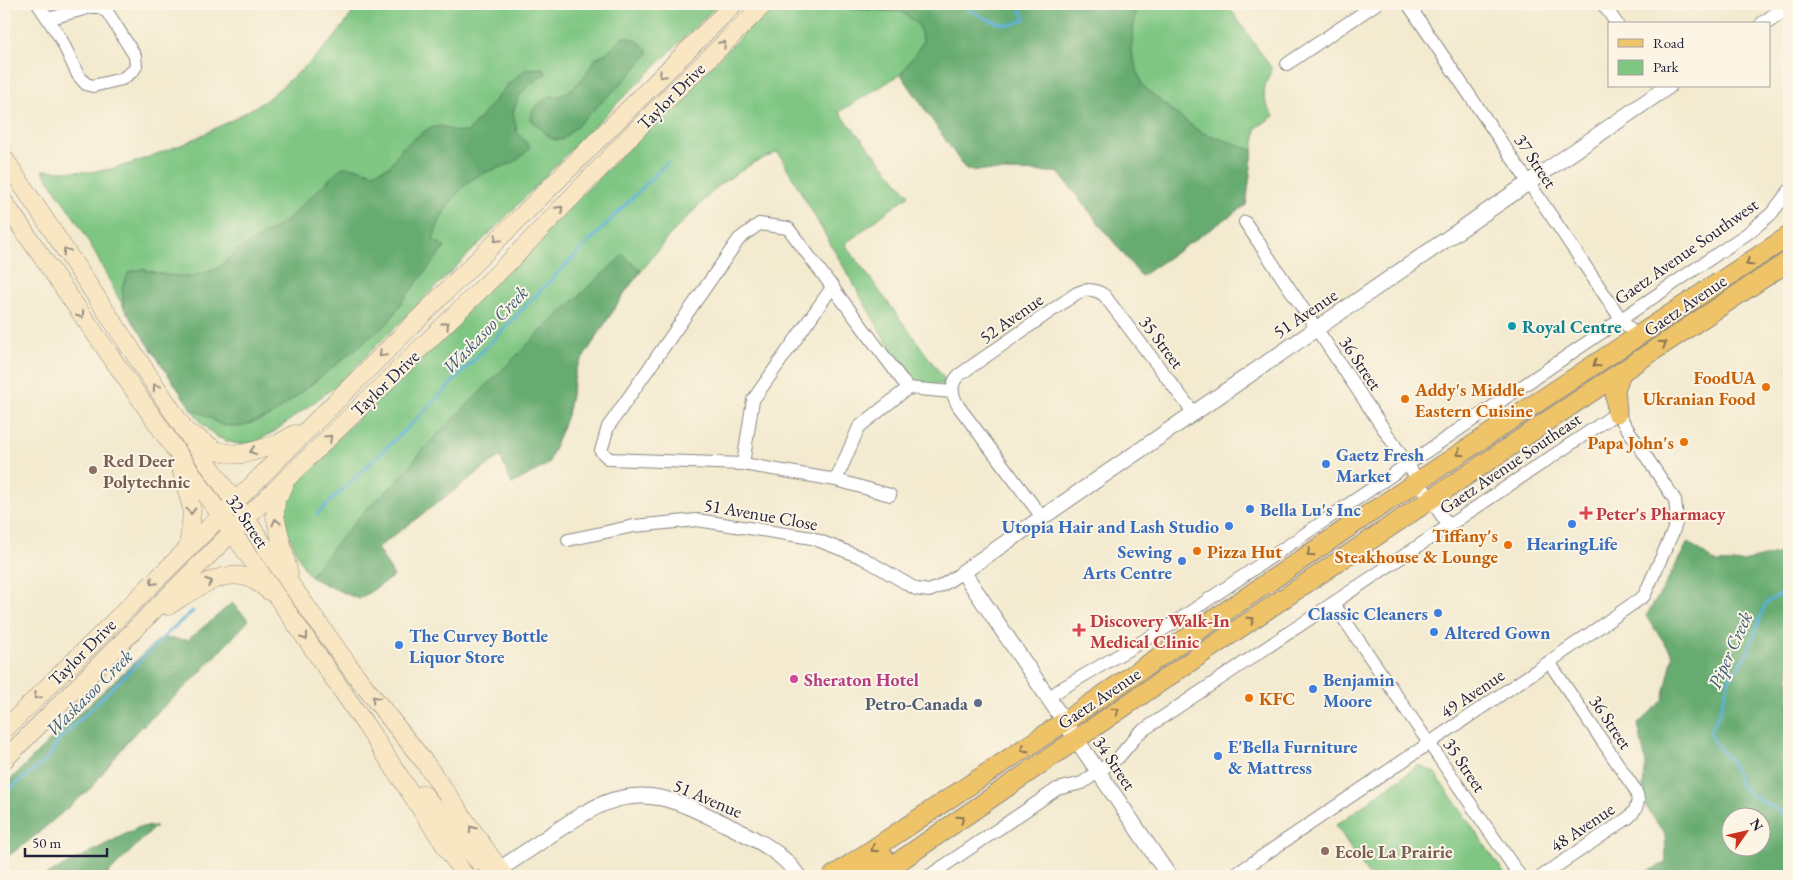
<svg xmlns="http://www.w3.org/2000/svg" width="1793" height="880" font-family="'EB Garamond',serif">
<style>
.green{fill:#7ec682;stroke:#50745e}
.forest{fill:#66ab70;stroke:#446656;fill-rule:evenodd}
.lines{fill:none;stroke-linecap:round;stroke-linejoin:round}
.stream{stroke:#5aafd6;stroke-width:3}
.minor-casing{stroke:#8a8685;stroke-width:14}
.tertiary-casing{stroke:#8a8685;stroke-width:17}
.secondary-casing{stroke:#8a8685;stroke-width:19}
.primary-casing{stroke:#8a8685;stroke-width:21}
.minor{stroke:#fff;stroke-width:12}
.tertiary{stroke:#fff;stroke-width:15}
.secondary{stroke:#f9e7c3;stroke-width:18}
.primary{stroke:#efc469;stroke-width:19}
.oneway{stroke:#988e86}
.oneway2{stroke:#887352}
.culture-dot{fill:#0f9aa8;stroke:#fcf5e5;stroke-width:2}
.food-dot{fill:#e8710a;stroke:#fcf5e5;stroke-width:2}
.shop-dot{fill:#3f7fe0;stroke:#fcf5e5;stroke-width:2}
.education-dot{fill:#8d6e63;stroke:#fcf5e5;stroke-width:2}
.health-dot{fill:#e0444e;stroke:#fcf5e5;stroke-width:2}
.hotel-dot{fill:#d1479c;stroke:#fcf5e5;stroke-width:2}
.service-dot{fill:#5c6f8a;stroke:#fcf5e5;stroke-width:2}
.labels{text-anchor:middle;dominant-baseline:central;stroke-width:4;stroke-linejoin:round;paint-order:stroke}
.street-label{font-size:18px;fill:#22223b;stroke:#fcf5e5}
.culture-label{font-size:18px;font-weight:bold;fill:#0d838f;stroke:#fcf5e5;text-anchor:start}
.food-label{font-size:18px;font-weight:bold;fill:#c56008;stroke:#fcf5e5;text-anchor:end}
.shop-label{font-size:18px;font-weight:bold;fill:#366cbe;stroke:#fcf5e5;text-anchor:start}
.education-label{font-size:18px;font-weight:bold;fill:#785e54;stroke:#fcf5e5;text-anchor:start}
.health-label{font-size:18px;font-weight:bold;fill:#be3a42;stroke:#fcf5e5;text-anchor:start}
.hotel-label{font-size:18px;font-weight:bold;fill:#b23c85;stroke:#fcf5e5;text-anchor:start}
.service-label{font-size:18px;font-weight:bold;fill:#4e5e75;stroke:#fcf5e5;text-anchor:end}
.water-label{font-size:19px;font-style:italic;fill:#385a79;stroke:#fcf5e5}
</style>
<rect width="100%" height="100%" fill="#fcf5e5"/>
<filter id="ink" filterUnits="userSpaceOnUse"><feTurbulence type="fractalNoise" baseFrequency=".02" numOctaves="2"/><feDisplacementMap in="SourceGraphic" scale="10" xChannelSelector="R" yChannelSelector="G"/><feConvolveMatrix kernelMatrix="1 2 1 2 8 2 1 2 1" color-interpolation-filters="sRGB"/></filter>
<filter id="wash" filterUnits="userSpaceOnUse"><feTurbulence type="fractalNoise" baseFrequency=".0096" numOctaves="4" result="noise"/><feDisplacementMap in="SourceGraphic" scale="20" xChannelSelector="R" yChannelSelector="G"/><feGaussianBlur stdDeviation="1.12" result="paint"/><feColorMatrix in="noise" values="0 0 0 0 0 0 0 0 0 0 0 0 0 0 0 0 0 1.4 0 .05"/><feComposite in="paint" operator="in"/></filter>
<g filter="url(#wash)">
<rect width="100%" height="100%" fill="#f3eacf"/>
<g class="green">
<polygon points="359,4 719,4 594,126 504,219 337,385 275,431 256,442 237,444 227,441 217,437 204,426 192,410 124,308 82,229 42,170 89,172 111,169 130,164 186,143 230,121 265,101 307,65 335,37"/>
<path d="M773 4H1227L1272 69C1262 89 1261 99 1274 116L1256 128 1246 205 1141 276 1058 172 966 170 901 74 839 112 909 195 845 244 945 380 943 384 911 385 778 152 753 163 719 185 668 237 625 292 576 369 567 415 548 464 512 484 500 456 377 548 394 576 359 599C349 595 317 582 310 576 301 567 284 526 283 513 283 504 286 495 289 487Z"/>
<polygon points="1419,765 1434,772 1506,876 1369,876 1336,825"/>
</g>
<g class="forest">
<polygon points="843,4 1136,4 1131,51 1142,85 1176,114 1201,132 1253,150 1246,205 1141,276 1058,172 966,170 901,74 923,42 919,26 902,12 850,9"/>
<path d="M622 37C636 37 642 43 649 53L625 80 562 140 552 139 531 120 532 111 539 103 550 96H560L572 89 583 78 596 58 606 53Z"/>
<path d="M543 68 546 73 527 87 519 96 513 112 517 132 530 147C515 168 500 165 480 175 456 187 440 215 433 240L445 247 404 299 388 323 273 415 240 427 221 425 203 414 192 410 124 308 122 287 129 272 142 269 167 275 191 277 217 269 237 251 286 221 342 167 358 168 373 173 390 166 402 148 429 128 442 126 453 131 468 132 509 83 526 69Z"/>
<polygon points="623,255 641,271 625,292 576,369 567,415 548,464 512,484 500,456 377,548 394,576 359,599 310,577 319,564 364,511 395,484 425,447 536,336"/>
<path d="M1688 542 1717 563 1743 562 1789 551V876H1636L1666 863 1665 835 1641 799 1646 764 1638 724 1663 700 1673 655 1646 616 1664 587ZM1730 818H1760V848H1730Z"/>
<polygon points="232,603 249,620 198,675 131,737 91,788 29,841 4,859 4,786 49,741 161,638 188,640"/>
<polygon points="156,826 106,876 44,876 139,827"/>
</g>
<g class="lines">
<g class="stream">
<path d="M964 4C970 14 1002 27 1014 24 1017 23 1022 20 1025 19L1018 4"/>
<polyline points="317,514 424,412 543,288 668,162"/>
<polyline points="1789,590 1769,601 1765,605 1747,654 1729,679 1719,715 1709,733 1716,745 1732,763 1739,783 1745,790 1752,796 1789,816"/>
<polyline points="4,793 47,760 58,741 172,629 193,611"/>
</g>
</g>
</g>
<g filter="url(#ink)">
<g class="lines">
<defs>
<g id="minor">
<polyline points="38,4 61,39 78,75 86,84 93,86 122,79 133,71 136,66 135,56 108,13 100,7 91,7 48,19"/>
<polyline points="1408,4 1621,319 1637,337"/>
<polyline points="1603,4 1617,24"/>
<polyline points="1287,64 1376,4"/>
<polyline points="1245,222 1448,525"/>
<polyline points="743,464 753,400 833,286"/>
<polyline points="836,480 859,427 908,388 952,392"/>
<polyline points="890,495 836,480 743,464 609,459 601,451 608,427 739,239 759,224 788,228 908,388"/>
<path d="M1042 517 959 407C952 396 949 385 959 375L1077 293C1087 288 1095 289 1104 295L1193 412"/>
<polyline points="568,540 634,526 697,520 812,538 863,558 916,589 929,591 941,586 963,572"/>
<polyline points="1333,603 1520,876"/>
<polyline points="1048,698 1064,687 1174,623 1748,233 1771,214 1789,191"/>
<polyline points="929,876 1057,789 1082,783 1119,757 1139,733 1617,413 1675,500 1677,520 1673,532 1644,596 1549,662 1233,876"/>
<path d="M1542 876 1628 818C1638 809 1641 799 1634 788L1549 662"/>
</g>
<g id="tertiary">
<polyline points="1763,24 1789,6"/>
<path d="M489 876C509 863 529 850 549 836 585 812 615 789 661 798 684 803 704 814 725 824 753 838 781 850 798 876"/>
<polyline points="1169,876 963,572 1669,86"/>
</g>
<g id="secondary">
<polyline points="4,158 183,427 292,586 354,673 426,764 504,876"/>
<polyline points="4,202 365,724 465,876"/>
<polyline points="193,435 217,451 235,454 244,454 278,444 295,434"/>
<polyline points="180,465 192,509 191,524 188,548"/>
<polyline points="284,486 276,499 275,516 289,574"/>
<path d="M168 606C189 593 220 569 246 577 255 579 262 586 269 591"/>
<polyline points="4,730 245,492 734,4"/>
<polyline points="4,760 232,532 515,256 646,120 764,4"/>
<polyline points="423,794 477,860 499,869"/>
</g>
<g id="primary">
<polyline points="1617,413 1615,389 1622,371"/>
<polyline points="833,876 1064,722 1349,527 1789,236"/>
<polyline points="863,876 870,868 885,858"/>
<path d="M878 876C1179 667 1483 463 1789 261"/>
</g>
</defs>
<use href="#minor" class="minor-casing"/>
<use href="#tertiary" class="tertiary-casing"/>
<use href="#secondary" class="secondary-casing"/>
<use href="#primary" class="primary-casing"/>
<use href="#minor" class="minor"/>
<use href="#tertiary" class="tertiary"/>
<use href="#secondary" class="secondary"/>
<use href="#primary" class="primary"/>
</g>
<defs><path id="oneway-chevron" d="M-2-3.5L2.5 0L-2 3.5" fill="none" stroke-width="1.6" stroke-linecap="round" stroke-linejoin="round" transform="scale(1.25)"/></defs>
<g class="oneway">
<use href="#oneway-chevron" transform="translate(723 44) rotate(-45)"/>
<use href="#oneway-chevron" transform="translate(662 75) rotate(135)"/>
<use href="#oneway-chevron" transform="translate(560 209) rotate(-46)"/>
<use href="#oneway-chevron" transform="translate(497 239) rotate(135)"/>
<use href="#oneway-chevron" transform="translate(66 251) rotate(-124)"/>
<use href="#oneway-chevron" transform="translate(81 315) rotate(55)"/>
<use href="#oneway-chevron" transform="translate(446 325) rotate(-45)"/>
<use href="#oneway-chevron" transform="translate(382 354) rotate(135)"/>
<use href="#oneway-chevron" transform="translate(156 387) rotate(-124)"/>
<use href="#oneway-chevron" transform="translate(329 438) rotate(-43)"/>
<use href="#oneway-chevron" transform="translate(253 451) rotate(162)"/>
<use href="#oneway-chevron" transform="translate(191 511) rotate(88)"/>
<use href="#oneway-chevron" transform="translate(276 522) rotate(-103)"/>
<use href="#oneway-chevron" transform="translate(153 582) rotate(135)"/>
<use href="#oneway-chevron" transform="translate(209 582) rotate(-20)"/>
<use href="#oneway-chevron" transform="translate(305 637) rotate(55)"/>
<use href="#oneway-chevron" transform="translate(37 696) rotate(135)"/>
<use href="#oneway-chevron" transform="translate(375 699) rotate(-129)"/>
<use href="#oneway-chevron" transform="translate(472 829) rotate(-125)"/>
</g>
<g class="oneway2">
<use href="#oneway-chevron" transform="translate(1749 263) rotate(146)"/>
<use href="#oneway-chevron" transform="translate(1663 344) rotate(-33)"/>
<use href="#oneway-chevron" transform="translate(1596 364) rotate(147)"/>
<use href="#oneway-chevron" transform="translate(1460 453) rotate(147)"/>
<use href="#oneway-chevron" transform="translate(1310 553) rotate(146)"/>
<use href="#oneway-chevron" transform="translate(1251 620) rotate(-34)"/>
<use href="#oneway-chevron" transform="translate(1116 711) rotate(-34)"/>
<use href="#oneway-chevron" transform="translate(1024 749) rotate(146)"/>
<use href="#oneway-chevron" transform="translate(961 819) rotate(-35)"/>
<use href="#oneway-chevron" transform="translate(874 849) rotate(146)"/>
</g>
</g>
<circle class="culture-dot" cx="1512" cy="326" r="5"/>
<g class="food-dot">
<circle cx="1766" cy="387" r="5"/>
<circle cx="1405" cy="399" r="5"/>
<circle cx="1684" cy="442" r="5"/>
<circle cx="1508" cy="545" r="5"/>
<circle cx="1197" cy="551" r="5"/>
<circle cx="1249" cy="698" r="5"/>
</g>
<g class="shop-dot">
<circle cx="1326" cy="464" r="5"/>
<circle cx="1250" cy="509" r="5"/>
<circle cx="1572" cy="524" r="5"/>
<circle cx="1229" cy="526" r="5"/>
<circle cx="1182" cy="561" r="5"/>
<circle cx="1438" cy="613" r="5"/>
<circle cx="1434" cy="632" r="5"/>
<circle cx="399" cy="645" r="5"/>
<circle cx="1313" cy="689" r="5"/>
<circle cx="1218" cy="756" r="5"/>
</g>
<g class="education-dot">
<circle cx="93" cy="470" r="5"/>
<circle cx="1325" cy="851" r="5"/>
</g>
<g class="health-dot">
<path d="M1583.5 505.5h5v5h5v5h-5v5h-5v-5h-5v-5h5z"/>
<path d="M1076.5 622.5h5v5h5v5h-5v5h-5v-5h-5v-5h5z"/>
</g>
<circle class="hotel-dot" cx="794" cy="679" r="5"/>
<circle class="service-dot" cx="978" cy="703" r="5"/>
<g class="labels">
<g class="street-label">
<text transform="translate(671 96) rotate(-45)">Taylor Drive</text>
<text transform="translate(1536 161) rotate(56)">37 Street</text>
<text transform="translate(1686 251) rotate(-35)">Gaetz Avenue Southwest</text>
<text transform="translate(1685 305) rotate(-34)">Gaetz Avenue</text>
<text transform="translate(1305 313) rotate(-34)">51 Avenue</text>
<text transform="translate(1011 318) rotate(-35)">52 Avenue</text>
<text transform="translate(1162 342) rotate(53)">35 Street</text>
<text transform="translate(1361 363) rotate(56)">36 Street</text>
<text transform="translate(385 383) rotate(-44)">Taylor Drive</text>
<text transform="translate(1510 463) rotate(-34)">Gaetz Avenue Southeast</text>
<text transform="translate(761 514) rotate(10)">51 Avenue Close</text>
<text transform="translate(248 521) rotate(56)">32 Street</text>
<text transform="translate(82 652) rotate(-45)">Taylor Drive</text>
<text transform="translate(1472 693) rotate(-34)">49 Avenue</text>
<text transform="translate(1099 698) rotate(-34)">Gaetz Avenue</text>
<text transform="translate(1611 722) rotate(56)">36 Street</text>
<text transform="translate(1115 763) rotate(56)">34 Street</text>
<text transform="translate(1465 765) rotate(56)">35 Street</text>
<text transform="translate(708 798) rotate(23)">51 Avenue</text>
<text transform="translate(1582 827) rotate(-34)">48 Avenue</text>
</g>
<g class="culture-label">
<text x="1522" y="326">Royal Centre</text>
</g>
<g class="food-label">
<text x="1756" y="377">FoodUA<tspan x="1756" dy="21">Ukranian Food</tspan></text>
<text x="1415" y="389" text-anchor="start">Addy's Middle<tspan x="1415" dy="21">Eastern Cuisine</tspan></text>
<text x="1674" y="442">Papa John's</text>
<text x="1498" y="535">Tiffany's<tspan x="1498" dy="21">Steakhouse &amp; Lounge</tspan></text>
<text x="1207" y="551" text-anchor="start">Pizza Hut</text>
<text x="1259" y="698" text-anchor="start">KFC</text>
</g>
<g class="shop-label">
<text x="1336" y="454">Gaetz Fresh<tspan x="1336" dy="21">Market</tspan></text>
<text x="1260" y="509">Bella Lu's Inc</text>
<text x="1219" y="526" text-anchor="end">Utopia Hair and Lash Studio</text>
<text x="1572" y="543" text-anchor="middle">HearingLife</text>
<text x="1172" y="551" text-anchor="end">Sewing<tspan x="1172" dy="21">Arts Centre</tspan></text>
<text x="1428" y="613" text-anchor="end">Classic Cleaners</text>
<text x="1444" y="632">Altered Gown</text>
<text x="409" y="635">The Curvey Bottle<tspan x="409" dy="21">Liquor Store</tspan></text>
<text x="1323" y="679">Benjamin<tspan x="1323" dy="21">Moore</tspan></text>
<text x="1228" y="746">E'Bella Furniture<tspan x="1228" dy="21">&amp; Mattress</tspan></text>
</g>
<g class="education-label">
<text x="103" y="460">Red Deer<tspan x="103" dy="21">Polytechnic</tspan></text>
<text x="1335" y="851">Ecole La Prairie</text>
</g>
<g class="health-label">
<text x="1596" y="513">Peter's Pharmacy</text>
<text x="1090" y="620">Discovery Walk-In<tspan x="1090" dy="21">Medical Clinic</tspan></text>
</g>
<g class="hotel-label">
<text x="804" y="679">Sheraton Hotel</text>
</g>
<g class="service-label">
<text x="968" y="703">Petro-Canada</text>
</g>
<g class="water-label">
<text transform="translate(485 330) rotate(-46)">Waskasoo Creek</text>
<text transform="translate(1730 650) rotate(-66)">Piper Creek</text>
<text transform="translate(89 693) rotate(-45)">Waskasoo Creek</text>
</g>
</g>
<rect width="1793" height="880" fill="none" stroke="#fcf5e5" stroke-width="20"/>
<rect x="1608" y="22" width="162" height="65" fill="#fcf5e5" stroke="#a5a1a1"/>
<rect x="1618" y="39" width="25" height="8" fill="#efc469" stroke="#a5a1a1"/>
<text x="1653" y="48" font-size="15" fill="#22223b">Road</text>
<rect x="1618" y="60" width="25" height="15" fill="#7ec682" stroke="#a5a1a1"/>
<text x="1653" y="72" font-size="15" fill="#22223b">Park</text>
<g transform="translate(1746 832) rotate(56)"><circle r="24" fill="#fcf5e5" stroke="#a5a1a1"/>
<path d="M0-4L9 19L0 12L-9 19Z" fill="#c8321e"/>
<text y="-8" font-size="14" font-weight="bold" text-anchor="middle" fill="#22223b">N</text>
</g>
<path d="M25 848v8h82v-8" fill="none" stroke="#22223b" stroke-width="2.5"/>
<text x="32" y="848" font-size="15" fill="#22223b" stroke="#fcf5e5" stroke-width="4" paint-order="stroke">50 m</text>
</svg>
